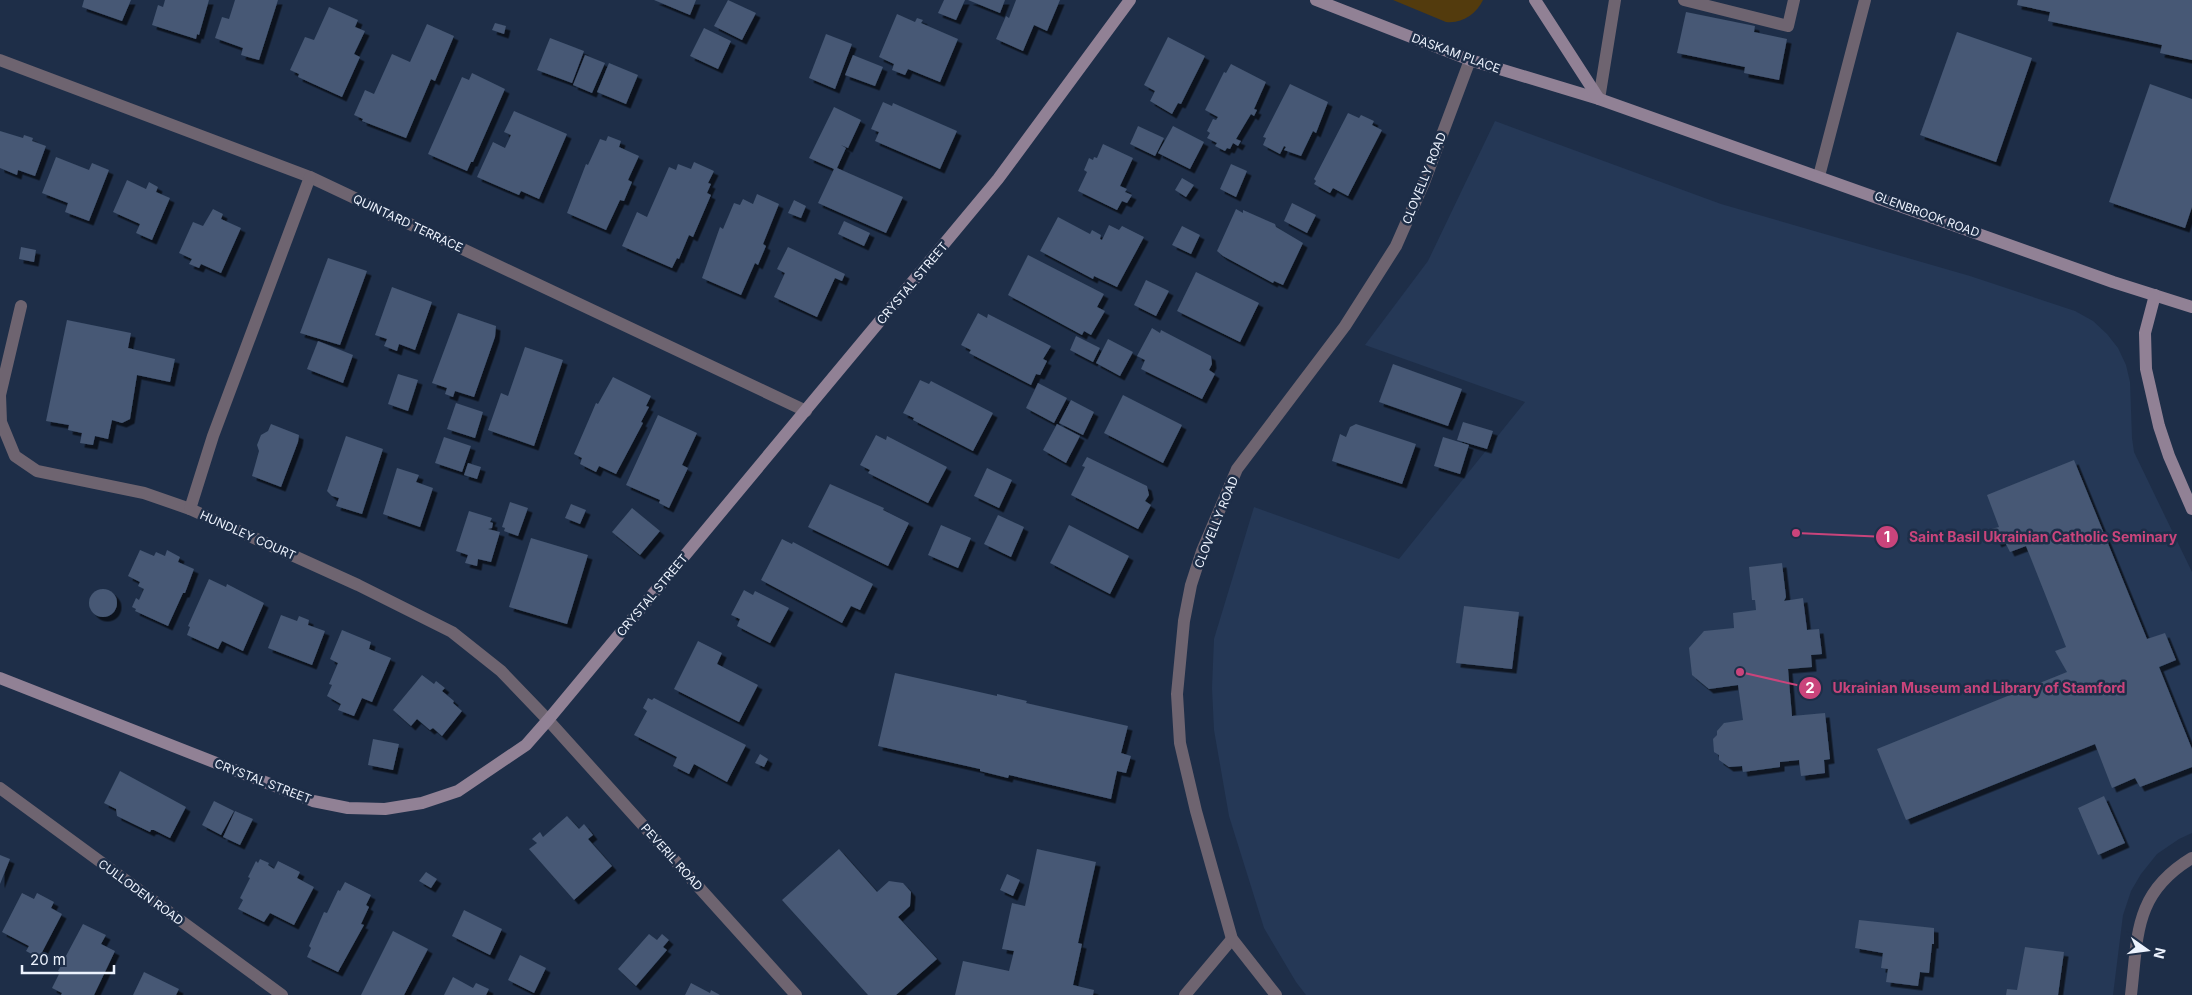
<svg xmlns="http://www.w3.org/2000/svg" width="2192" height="995" font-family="Inter,sans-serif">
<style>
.built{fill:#253856}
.green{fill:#533b0d}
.building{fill:#465874;filter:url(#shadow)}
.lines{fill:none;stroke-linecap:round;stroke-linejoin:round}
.lane{stroke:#6e6470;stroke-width:12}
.street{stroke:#6e6470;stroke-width:12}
.secondary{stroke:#918195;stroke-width:12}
.labels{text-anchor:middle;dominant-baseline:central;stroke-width:5;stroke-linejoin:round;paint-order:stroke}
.street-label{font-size:12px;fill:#ecf2fd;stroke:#1e2e48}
.leader{fill:none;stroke:#ca447b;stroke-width:2}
.callout-dot{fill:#ca447b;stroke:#1e2e48;stroke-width:2}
.mark-label{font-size:15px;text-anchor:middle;font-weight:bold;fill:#fff}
.callout-label{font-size:14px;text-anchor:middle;font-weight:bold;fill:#ca447b;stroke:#1e2e48;stroke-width:5;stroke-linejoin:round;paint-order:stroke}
</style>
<defs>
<filter id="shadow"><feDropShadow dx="4.5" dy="4.5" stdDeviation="0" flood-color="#0009"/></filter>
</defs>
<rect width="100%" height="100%" fill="#1e2e48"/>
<polygon class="built" points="1495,121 1721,204 1970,276 2075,311 2093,321 2107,334 2118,348 2126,365 2130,382 2132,438 2134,452 2192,572 2192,833 2179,839 2157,854 2141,874 2131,891 2123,915 2113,995 1306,995 1296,982 1264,928 1229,816 1214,730 1212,688 1214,639 1254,507 1399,559 1525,402 1365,345 1428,261"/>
<path class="green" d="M1393 0H1483C1476 14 1462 24 1446 22Z"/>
<g class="building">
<polygon points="84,0 131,0 122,21 82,7"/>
<polygon points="165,0 209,0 199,35 197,34 196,39 152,25 158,5 163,7"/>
<polygon points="235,0 278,0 259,60 241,55 243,48 215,38 222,17 229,19"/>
<polygon points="654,0 696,0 690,15"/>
<polygon points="728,0 756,13 742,40 714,26"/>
<polygon points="944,0 965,0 956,20 938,13"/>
<polygon points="968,0 1005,0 1000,13"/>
<polygon points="1016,0 1060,0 1047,31 1034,25 1023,51 996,39 1006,16 1009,18"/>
<polygon points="2018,0 2192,0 2192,60 2160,53 2162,45 2048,21 2050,12 2017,5"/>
<polygon points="329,7 358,20 355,27 365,31 354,54 360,57 342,97 298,77 299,74 290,70 305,37 314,40"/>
<polygon points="1686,12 1755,26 1754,32 1787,39 1779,80 1744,73 1745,67 1677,53"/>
<polygon points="897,14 915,22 917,18 923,20 921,23 958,39 940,82 908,69 905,75 892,70 894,64 879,57"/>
<polygon points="495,23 506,26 504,34 492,30"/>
<polygon points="427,24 454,36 435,81 431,79 406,138 362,121 363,119 354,115 365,90 374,94 392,54 410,62"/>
<polygon points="704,28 731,41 718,69 690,56"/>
<polygon points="1957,32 2032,58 1996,162 1920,135"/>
<polygon points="826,34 852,44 835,89 809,78"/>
<polygon points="1168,37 1205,56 1181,104 1178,103 1172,114 1150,101 1155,91 1144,85"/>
<polygon points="550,38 584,51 572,83 537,70"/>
<polygon points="585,55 605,63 592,93 573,85"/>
<polygon points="853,55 883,67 875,86 845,75"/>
<polygon points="609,63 638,75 626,104 597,92"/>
<polygon points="1231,64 1266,82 1254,109 1257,110 1254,116 1251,114 1236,139 1241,141 1238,146 1233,143 1230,149 1227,148 1225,151 1215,146 1217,143 1207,138 1210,133 1207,131 1213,119 1216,120 1218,117 1205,110 1224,72 1226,73"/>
<polygon points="472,73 505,89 473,162 471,162 467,171 428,154 462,77 469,80"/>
<polygon points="1290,84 1328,102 1316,133 1313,131 1301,156 1284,150 1286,147 1284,146 1280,154 1263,145 1266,138 1263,137"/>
<polygon points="2150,84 2192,99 2192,207 2185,228 2109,202"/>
<polygon points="883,102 892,106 893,103 957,131 940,169 875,141 879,132 871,129"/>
<polygon points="834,107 861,120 848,148 841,145 846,148 837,168 903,197 886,233 818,203 834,169 809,158"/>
<polygon points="514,111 567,134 539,199 521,191 519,195 477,177 493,142 505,148 511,135 504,132"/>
<polygon points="1348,113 1359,118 1361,115 1374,121 1372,125 1382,130 1348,196 1333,188 1330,193 1314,184 1316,181 1314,179"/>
<polygon points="1138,126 1164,138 1155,156 1130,144"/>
<polygon points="1173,126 1204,142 1190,169 1158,153"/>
<polygon points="0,131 23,138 24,135 33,138 32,141 46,146 35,176 18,170 17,175 0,168"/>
<polygon points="608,136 621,141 619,147 639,156 628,180 632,182 624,201 620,200 606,230 567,213 586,164 588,165 600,139 606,141"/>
<polygon points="1103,144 1133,158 1120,186 1127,189 1125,192 1132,195 1127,203 1122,201 1117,210 1078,191 1087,172 1084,170 1089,158 1093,160 1094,157 1097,158"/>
<polygon points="56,157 89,170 92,163 109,170 89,221 65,212 68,203 42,193"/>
<polygon points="694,162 714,171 708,183 711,184 707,193 711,195 693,237 689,235 679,259 677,258 672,268 622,246 637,212 647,217 669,167 676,170 678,164 691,169"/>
<polygon points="1231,164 1247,171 1236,197 1220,189"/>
<polygon points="1182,178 1194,185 1186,197 1175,190"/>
<polygon points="127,180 146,189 149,182 158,187 156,192 170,198 152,240 136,233 140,224 113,212"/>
<polygon points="757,194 779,204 763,244 766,246 758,265 755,263 741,295 702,278 720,227 723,229 734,203 740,205 743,199 753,204"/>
<polygon points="794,200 806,206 801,218 788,213"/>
<polygon points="1292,203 1316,215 1307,233 1284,221"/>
<polygon points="213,209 223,214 221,219 241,228 221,273 201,264 199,268 189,264 192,259 179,253 193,222 203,226"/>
<polygon points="1236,209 1243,213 1243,210 1275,224 1276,227 1303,243 1283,285 1274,281 1273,283 1223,256 1217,251"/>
<polygon points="1058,217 1090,234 1092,230 1101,235 1100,239 1102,240 1109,225 1119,230 1122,226 1144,237 1117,287 1094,276 1093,279 1040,251"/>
<polygon points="844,221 870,233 864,246 838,234"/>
<polygon points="1182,226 1200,235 1191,254 1172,245"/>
<polygon points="21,247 36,250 34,262 19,259"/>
<polygon points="788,247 845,274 842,281 835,278 817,317 774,297 785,273 777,269"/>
<polygon points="1028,255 1104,294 1097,307 1105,311 1091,335 1084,331 1082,335 1008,295"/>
<polygon points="328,258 367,271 340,345 300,333"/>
<polygon points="1196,272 1259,303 1240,342 1177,311"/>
<polygon points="1146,280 1169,291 1156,316 1134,305"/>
<polygon points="392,287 432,302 415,350 399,344 397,351 384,346 387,339 375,335"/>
<polygon points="458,313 496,326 495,337 474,397 455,391 453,397 445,394 447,388 432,383"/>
<polygon points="978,313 987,318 988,314 1051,346 1043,359 1047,361 1040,375 1036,374 1031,385 969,353 971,350 961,345"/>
<polygon points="67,320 131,333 128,348 175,359 170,382 137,375 130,419 122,423 112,420 108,439 95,436 93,445 80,443 82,433 68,430 69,425 46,421"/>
<polygon points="1152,328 1160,333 1161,330 1211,356 1212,364 1209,370 1215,374 1202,399 1141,369 1145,360 1137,356"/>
<polygon points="1076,336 1100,348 1093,362 1070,350"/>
<polygon points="1108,339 1133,352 1120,376 1096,363"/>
<polygon points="318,341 353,355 343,383 307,369"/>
<polygon points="525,347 563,360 534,446 488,430 501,393 508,396"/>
<polygon points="1393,364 1462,389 1448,426 1379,402"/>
<polygon points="398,374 418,380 408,411 388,404"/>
<polygon points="613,377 651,396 646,406 649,407 641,422 643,423 616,474 599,466 596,472 580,464 582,458 574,454 596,403 598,404"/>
<polygon points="920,380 929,384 931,381 993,413 973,451 913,420 914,418 903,413"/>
<polygon points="1038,383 1067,398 1054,423 1026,408"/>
<polygon points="1123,395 1182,425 1163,463 1104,433"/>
<polygon points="1071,400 1094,412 1083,435 1059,423"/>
<polygon points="456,403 483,412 475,438 447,429"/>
<polygon points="658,415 697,433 682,465 688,468 669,508 659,503 660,500 626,485"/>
<polygon points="1463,422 1493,431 1487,449 1457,440"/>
<polygon points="271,424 299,435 298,442 281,487 252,476 259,451 257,445 261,435 268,431"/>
<polygon points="1057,424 1080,436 1066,463 1043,450"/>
<polygon points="1356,424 1416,444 1402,484 1332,461 1340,434 1346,437 1350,427"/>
<polygon points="876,435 886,440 887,436 947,467 928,503 868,473 870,470 860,465"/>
<polygon points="346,436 383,449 362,514 336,506 339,498 332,496 327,491"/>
<polygon points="444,437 471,446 462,472 435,463"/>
<polygon points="1443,437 1469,445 1460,474 1434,466"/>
<polygon points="1087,457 1147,486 1149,495 1145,501 1151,505 1138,529 1071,495 1085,467 1082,466"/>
<polygon points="2074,460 2147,639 2165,633 2176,660 2159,667 2192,749 2192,767 2140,787 2135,778 2112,788 2095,744 1906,820 1877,749 2067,672 2055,651 2066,647 2026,546 2010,552 2004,540 1997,543 1991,529 1999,527 1987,495"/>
<polygon points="468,463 481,467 477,479 464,475"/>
<polygon points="397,468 419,475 416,482 433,488 420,527 383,514"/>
<polygon points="987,468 1012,480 999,508 974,496"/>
<polygon points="830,484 884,508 883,510 909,523 888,566 808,527"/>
<polygon points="510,502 528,508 518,536 504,531 505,528 502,527"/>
<polygon points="571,504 586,510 580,524 565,518"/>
<polygon points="632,508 660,531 640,555 612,532"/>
<polygon points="469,511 492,518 490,522 493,523 492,528 488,529 500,532 491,562 478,559 477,566 465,563 468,555 456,551"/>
<polygon points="998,515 1024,527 1011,557 984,544"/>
<polygon points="941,525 971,538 958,568 928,555"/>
<polygon points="1069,525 1129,556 1110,594 1050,563"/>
<polygon points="531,538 588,555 567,624 509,607"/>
<polygon points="782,539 792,544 793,542 873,584 860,610 851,606 842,623 761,580"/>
<polygon points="140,550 154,556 156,552 165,556 167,550 180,557 178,562 194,569 185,593 183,593 168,626 135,611 136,609 132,607 136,598 139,600 144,589 138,586 140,582 128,576"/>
<polygon points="1782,563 1786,597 1784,601 1803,598 1807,630 1819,629 1822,654 1811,655 1812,667 1788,669 1792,716 1825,713 1830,759 1824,760 1825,773 1801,776 1799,760 1780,762 1780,767 1743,772 1742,766 1729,767 1719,760 1719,755 1714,752 1713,739 1717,735 1717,731 1724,723 1743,720 1738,685 1709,689 1692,675 1689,648 1704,631 1734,628 1733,613 1756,610 1755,600 1752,600 1749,567"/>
<polygon points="209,579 226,587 227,584 264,603 243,651 222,641 218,649 187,635 190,627 188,626"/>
<circle cx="103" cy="603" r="14"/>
<polygon points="744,590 753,595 755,591 789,608 770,643 737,626 740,619 731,615"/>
<polygon points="1464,606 1519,612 1512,669 1456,663"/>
<polygon points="281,615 297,621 299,616 309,620 308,625 325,631 312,665 268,648"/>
<polygon points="342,630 371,642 369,649 391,658 372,702 362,698 354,716 338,710 341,704 327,696 332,685 329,684 338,663 330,659"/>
<polygon points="698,641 722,653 717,664 758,685 739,722 674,689"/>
<polygon points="895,673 997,696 997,694 1027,701 1026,703 1128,726 1121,753 1131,756 1126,773 1117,771 1111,799 1009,775 1008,778 980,771 980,769 878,746"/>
<polygon points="422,675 434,684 436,681 445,688 442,691 454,701 453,703 462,711 442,736 433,728 430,730 417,719 411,726 393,710"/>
<polygon points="648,698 652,700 654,698 746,745 727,782 694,764 689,774 673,766 677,757 634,735 647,711 643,708"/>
<polygon points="373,739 399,744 393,770 368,765"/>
<polygon points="760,754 768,759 764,767 755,763"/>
<polygon points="120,771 186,807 170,838 154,830 151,830 150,832 117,816 116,809 104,803"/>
<polygon points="2104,796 2125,843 2098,855 2078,808"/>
<polygon points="214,801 234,811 221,835 202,825"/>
<polygon points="235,811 253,819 240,845 223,837"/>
<polygon points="567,816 579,829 584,824 593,835 588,839 612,866 574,900 529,849 537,843 532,839 540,832 543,837"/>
<polygon points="839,849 877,892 889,881 903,883 911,892 910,906 898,917 937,959 896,995 868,995 782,900"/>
<polygon points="1037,849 1096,862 1078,943 1082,944 1073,985 1094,990 1093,995 955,995 963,961 1009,971 1014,951 1002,949 1012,903 1025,906"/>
<polygon points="0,855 10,859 0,884"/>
<polygon points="260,859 269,863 268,865 274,869 278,861 300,872 297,878 314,887 294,925 270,913 264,922 238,909 243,900 240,898 250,878 248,877 256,861 258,863"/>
<polygon points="426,872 437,879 431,888 419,881"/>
<polygon points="1007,874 1020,880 1013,896 1000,890"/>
<polygon points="345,882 371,895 366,905 369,907 361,924 364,925 338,972 307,957 311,948 309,946 324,912 327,913 338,890 340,891"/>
<polygon points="22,893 34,899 37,893 54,902 51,908 62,914 39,958 26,951 29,946 2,932"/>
<polygon points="464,910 502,929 490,955 452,936"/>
<polygon points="1859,920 1934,928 1934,944 1932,944 1929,973 1920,972 1918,986 1886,982 1888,969 1881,968 1883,953 1855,948"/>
<polygon points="83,924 106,935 101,944 115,951 94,995 61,995 62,993 52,988 60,972 58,971"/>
<polygon points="393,931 428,949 404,995 361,995"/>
<polygon points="649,934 657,940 662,934 669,940 663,947 667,950 636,986 618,969"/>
<polygon points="2025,947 2064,952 2058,995 2006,995 2007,989 2017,990"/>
<polygon points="520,955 546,968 534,993 508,980"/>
<polygon points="144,972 179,989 176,995 133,995"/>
<polygon points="453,977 473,988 476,983 489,989 486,995 444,995"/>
<polygon points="691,983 710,993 711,990 720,995 685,995"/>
</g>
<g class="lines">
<g class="lane">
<polyline points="1684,0 1788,26 1794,0"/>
<polyline points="1599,99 1615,0"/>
<polyline points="1819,176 1865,0"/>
<polyline points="21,306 0,395 1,422 15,456 37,471 144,493 190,509"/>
</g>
<g class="street">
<polyline points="0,60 310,177 806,411"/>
<polyline points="310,177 213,436 190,509 358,585 452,632 501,671 548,720 796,995"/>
<polyline points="0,788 282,995"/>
<polyline points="1185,995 1232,939"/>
<polyline points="1276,995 1232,939 1196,811 1180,743 1177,694 1184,621 1191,585 1202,551 1237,469 1345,326 1396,246 1425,180 1470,60"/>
<path d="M2131 995C2138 934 2134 893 2192 858"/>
</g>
<g class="secondary">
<polyline points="1316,0 1470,60 1599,99 2113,282 2192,307"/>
<polyline points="1535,0 1599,99"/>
<polyline points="2155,295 2145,333 2146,369 2159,426 2169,456 2192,509"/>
<polyline points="0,678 313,801 348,808 385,809 422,803 458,791 526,745 548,720 998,179 1130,0"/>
</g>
</g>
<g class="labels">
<g class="street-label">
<text transform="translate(1456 53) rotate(20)">DASKAM PLACE</text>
<text transform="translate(1424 178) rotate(-68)">CLOVELLY ROAD</text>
<text transform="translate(1927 214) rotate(20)">GLENBROOK ROAD</text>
<text transform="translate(408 223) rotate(25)">QUINTARD TERRACE</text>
<text transform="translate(912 283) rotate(-50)">CRYSTAL STREET</text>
<text transform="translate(1216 522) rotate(-68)">CLOVELLY ROAD</text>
<text transform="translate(248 535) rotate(24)">HUNDLEY COURT</text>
<text transform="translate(652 595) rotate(-50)">CRYSTAL STREET</text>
<text transform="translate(263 781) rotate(21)">CRYSTAL STREET</text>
<text transform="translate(672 857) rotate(48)">PEVERIL ROAD</text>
<text transform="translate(141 892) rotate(36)">CULLODEN ROAD</text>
</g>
</g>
<path class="leader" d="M1796 533L1887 537M1740 672L1810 688"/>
<g class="callout-dot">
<circle cx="1796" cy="533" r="5"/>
<circle cx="1740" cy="672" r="5"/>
<circle cx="1887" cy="537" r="12"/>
<circle cx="1810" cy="688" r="12"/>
</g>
<g class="mark-label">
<text x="1887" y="542">1</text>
<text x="1810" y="693">2</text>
</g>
<g class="callout-label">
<text x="2043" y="542">Saint Basil Ukrainian Catholic Seminary</text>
<text x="1979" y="693">Ukrainian Museum and Library of Stamford</text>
</g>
<g transform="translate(2147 950) rotate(104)" stroke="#1e2e48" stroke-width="4" paint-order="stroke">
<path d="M0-4L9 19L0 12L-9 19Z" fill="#ecf2fd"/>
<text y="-8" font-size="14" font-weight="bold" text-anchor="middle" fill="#ecf2fd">N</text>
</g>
<path d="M22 965v8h92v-8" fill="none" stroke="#ecf2fd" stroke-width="2.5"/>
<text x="30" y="965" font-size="15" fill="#ecf2fd" stroke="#1e2e48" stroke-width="4" paint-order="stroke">20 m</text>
</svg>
